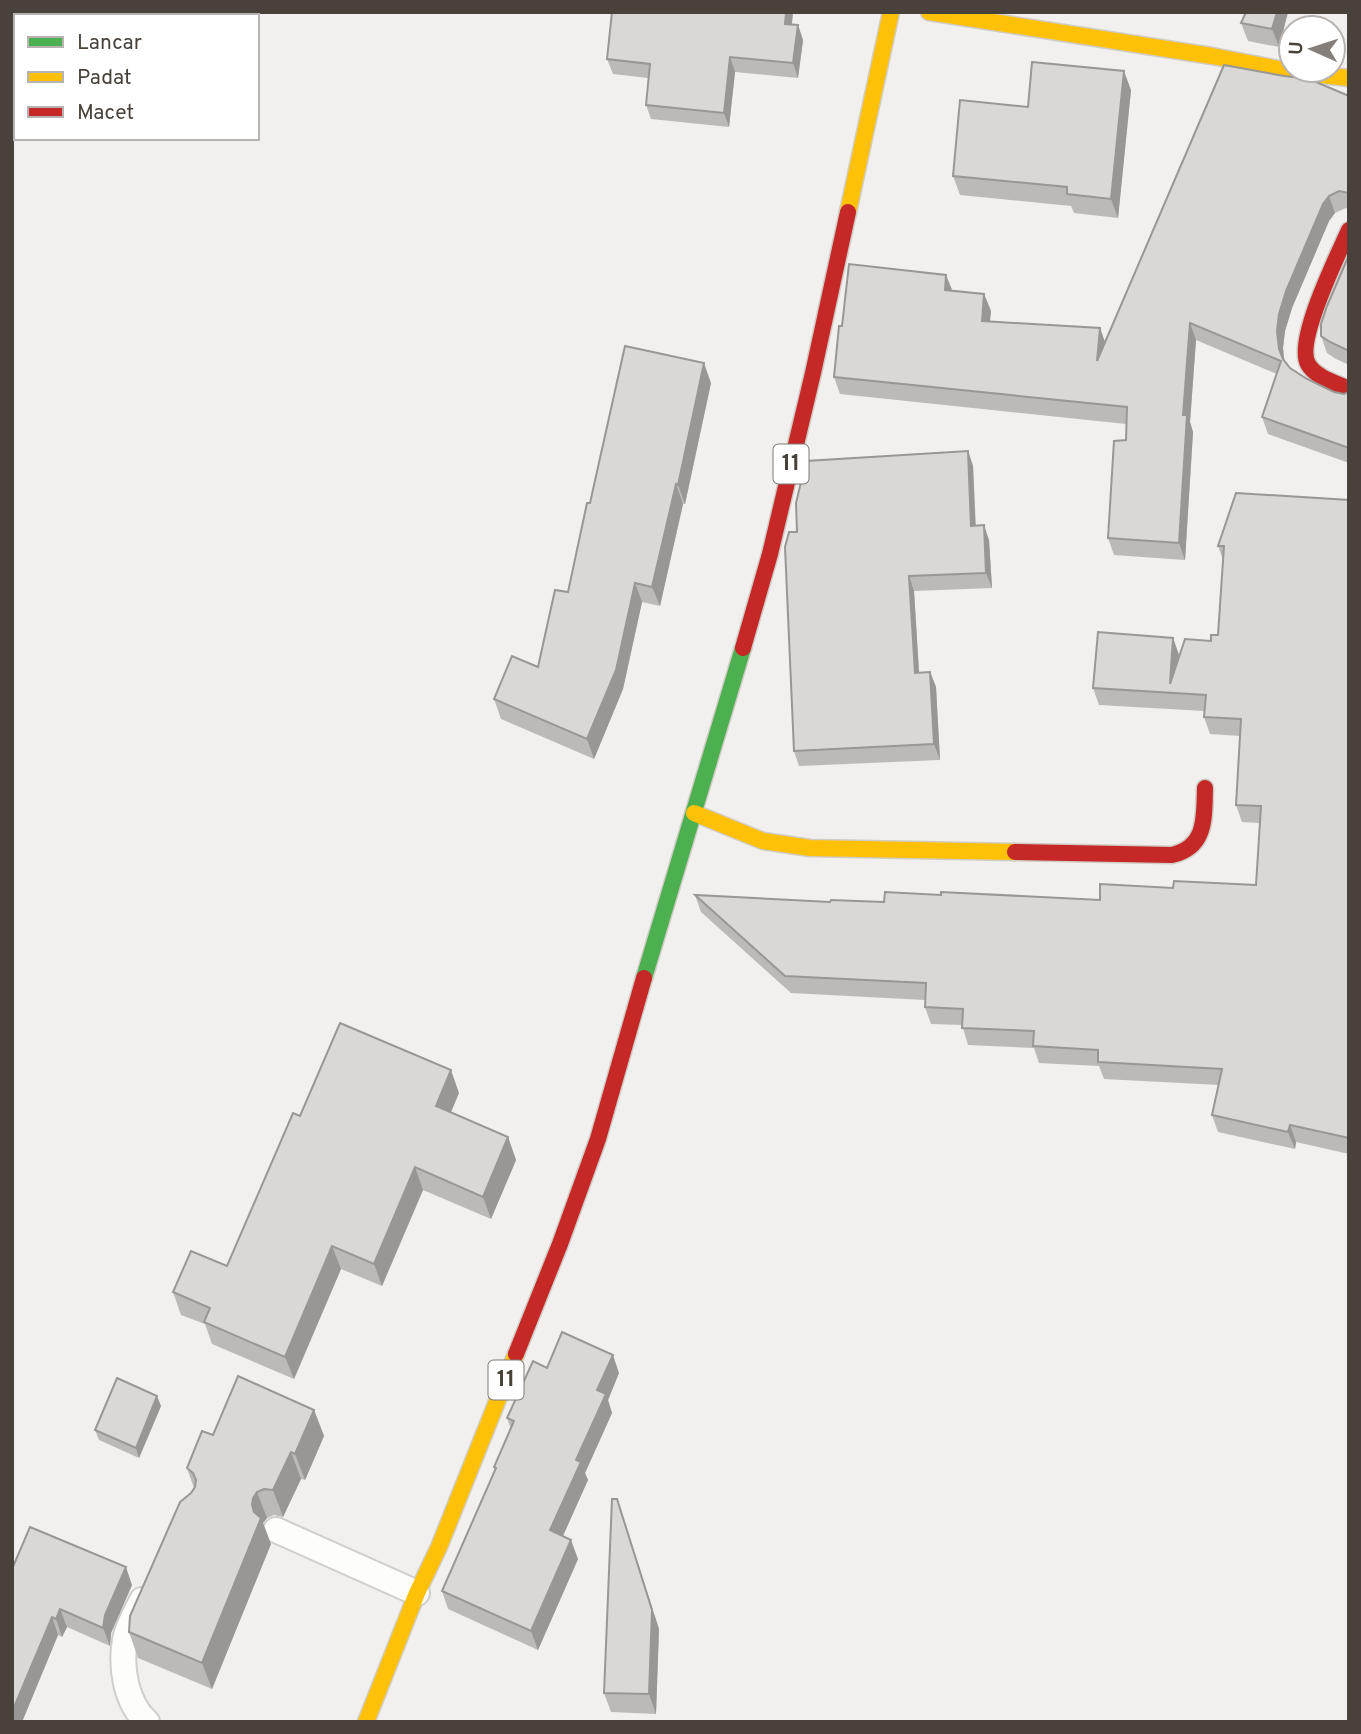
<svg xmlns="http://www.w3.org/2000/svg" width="1361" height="1734" font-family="Overpass,sans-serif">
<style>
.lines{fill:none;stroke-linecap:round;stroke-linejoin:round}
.lane-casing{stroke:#d0cecb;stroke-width:28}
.fast-casing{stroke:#d0ccc5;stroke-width:19}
.slow-casing{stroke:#d0ccc5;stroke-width:19}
.jam-casing{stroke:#d0ccc5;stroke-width:19}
.lane{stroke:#fdfdfc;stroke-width:24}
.fast{stroke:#4caf50;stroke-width:16}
.slow{stroke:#ffc107;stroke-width:16}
.jam{stroke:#c62828;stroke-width:16}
.wall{fill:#bbbab7}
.shaded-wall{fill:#999795}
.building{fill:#dad8d5;stroke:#999795;stroke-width:2}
.labels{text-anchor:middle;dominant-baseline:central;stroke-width:6;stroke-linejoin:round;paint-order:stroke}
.shield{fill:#fff;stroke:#7f7b75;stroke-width:2}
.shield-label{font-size:23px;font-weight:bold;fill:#48423a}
</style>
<rect width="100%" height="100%" fill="#f2f0ee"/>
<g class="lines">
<defs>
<g id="lane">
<polyline points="276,1530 417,1593"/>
<path d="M142 1600C136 1612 127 1627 125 1640 120 1668 126 1703 147 1722"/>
</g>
<polyline id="fast" points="644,978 743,648"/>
<g id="slow">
<polyline points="929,12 1212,56 1294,72 1349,78"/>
<polyline points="848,212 891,12"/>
<polyline points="694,813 763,841 810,848 1015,852"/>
<polyline points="366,1722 417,1593 439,1547 516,1354"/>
</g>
<g id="jam">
<path d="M1349 230C1338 255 1295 341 1308 364 1315 377 1336 383 1349 389"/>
<polyline points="743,648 770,554 813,373 848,212"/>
<path d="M1015 852 1172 855C1207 847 1204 817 1205 788"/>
<polyline points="516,1354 560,1244 598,1139 644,978"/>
</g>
</defs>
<use href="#lane" class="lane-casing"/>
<use href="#fast" class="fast-casing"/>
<use href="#slow" class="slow-casing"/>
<use href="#jam" class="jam-casing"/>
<use href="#lane" class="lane"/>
<use href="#fast" class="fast"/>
<use href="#slow" class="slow"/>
<use href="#jam" class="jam"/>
</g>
<g class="wall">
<polygon points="591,12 793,12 792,25 798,25 803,40 798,78 735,72 729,127 651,119 646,105 648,78 613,74 607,59 612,14"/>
<polygon points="1288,12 1279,47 1248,41 1241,23"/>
<polygon points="1131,90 1118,218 1074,213 1071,206 960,195 953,176 1028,107"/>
<polygon points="1349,96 1349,209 1346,208 1335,213 1329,221 1292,308 1285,331 1283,348 1284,361 1290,368 1307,379 1334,392 1344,394 1349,392 1349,463 1268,434 1262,417 1277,374 1196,340 1190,422 1193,432 1185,560 1114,555 1108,538 1126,440 1126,424 840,394 834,377 842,326 952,291 984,294 991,311 990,321 1100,328 1105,342"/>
<polygon points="1349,255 1349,365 1336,359 1327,353 1321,336"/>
<polygon points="711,383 685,504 683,504 660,606 642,602 623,689 594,759 501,719 494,699 538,667 568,592 590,503"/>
<polygon points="968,451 973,466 976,526 989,540 992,588 914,591 919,672 930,672 936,687 940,760 799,766 794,751 797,532"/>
<polygon points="1349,500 1349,1154 1296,1142 1295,1149 1218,1132 1212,1115 1219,1085 1104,1079 1099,1066 1039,1063 1034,1048 968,1045 962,1025 931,1024 925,1007 925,1000 791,993 701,912 695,895 830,902 884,902 941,895 1100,900 1173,888 1256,885 1260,823 1242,822 1236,805 1240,736 1210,734 1204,717 1204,711 1099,705 1093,688 1173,638 1179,655 1179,658 1211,641 1218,635 1223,560 1218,546"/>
<polygon points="459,1093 450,1113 508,1137 516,1160 491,1219 423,1190 382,1286 341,1269 294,1379 212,1344 205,1324 181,1315 173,1292 227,1266"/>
<polygon points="547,1368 619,1373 608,1400 612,1413 585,1473 588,1480 563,1536 578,1559 538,1650 448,1609 442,1591 495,1471 494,1467 511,1429 507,1418"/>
<polygon points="161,1406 139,1458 99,1440 95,1430"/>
<polygon points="314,1410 324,1436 305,1480 301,1479 283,1517 274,1515 267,1518 263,1523 271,1544 212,1689 138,1658 129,1632 191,1493 194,1488 187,1468 213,1435"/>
<polygon points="617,1499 659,1629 656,1714 611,1712 604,1693"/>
<polygon points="12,1569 132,1585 111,1633 110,1646 67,1627 62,1637 58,1635 22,1722 12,1722"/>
</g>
<g class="shaded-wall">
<polygon points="786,12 793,12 790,39 785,24"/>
<polygon points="1277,12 1288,12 1279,47 1272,29"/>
<polygon points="798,25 803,40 798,78 793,63"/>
<polygon points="730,57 735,72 729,127 724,113"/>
<polygon points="1124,71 1131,90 1118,218 1111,199"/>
<polygon points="1329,196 1335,213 1329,221 1292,308 1285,331 1283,348 1285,366 1279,349 1277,331 1279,314 1286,291 1323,204"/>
<polygon points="946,275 953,292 945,290"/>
<polygon points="984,294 991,311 988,338 982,321"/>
<polygon points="1190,323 1196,340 1190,422 1193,432 1185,560 1179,543 1183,415"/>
<polygon points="1100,328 1106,345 1097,361"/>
<polygon points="704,363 711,383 685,504 678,485"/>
<polygon points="968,451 973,466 976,541 971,526"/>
<polygon points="676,484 683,504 660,606 652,587"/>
<polygon points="984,525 989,540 992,588 986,573"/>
<polygon points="909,576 914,591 920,688 915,673"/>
<polygon points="635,583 642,602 623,689 594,759 587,739"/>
<polygon points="1173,638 1179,655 1176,693 1170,684"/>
<polygon points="930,672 936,687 940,760 934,744"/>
<polygon points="451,1070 459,1093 444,1129 436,1106"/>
<polygon points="1290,1125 1296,1142 1295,1149 1288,1132"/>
<polygon points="508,1137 516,1160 491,1219 483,1197"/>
<polygon points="415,1167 423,1190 382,1286 374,1264"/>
<polygon points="332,1246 341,1269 294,1379 285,1357"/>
<polygon points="613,1355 619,1373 608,1400 612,1413 585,1473 588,1480 557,1549 550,1530 597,1390"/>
<polygon points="157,1396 161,1406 139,1458 136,1448"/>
<polygon points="314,1410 324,1436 305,1480 295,1454"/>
<polygon points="291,1452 301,1479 283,1517 273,1490"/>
<polygon points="257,1492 267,1518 263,1523 271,1544 212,1689 202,1663 252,1505 253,1498"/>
<polygon points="617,1499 659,1629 656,1714 649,1694"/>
<polygon points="571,1540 578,1559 538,1650 531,1631"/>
<polygon points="126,1567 132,1585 111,1633 110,1646 103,1628 105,1615"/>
<polygon points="60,1609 67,1627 62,1637 56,1619"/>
<polygon points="52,1617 58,1635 22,1722 12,1722 12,1712"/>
</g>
<g class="building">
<polygon points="612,12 786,12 785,24 798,25 793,63 730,57 724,113 646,105 650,64 607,59"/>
<polygon points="1246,12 1277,12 1272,29 1241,23"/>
<polygon points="1032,62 1124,71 1111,199 1067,194 1067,187 953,176 960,100 1028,107"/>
<polygon points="1224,65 1284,76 1309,79 1349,96 1349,193 1339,191 1329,196 1323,204 1286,291 1279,314 1277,331 1279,349 1283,359 1290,368 1307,379 1334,392 1344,394 1349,392 1349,448 1262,417 1281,361 1190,323 1183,415 1187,415 1179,543 1108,538 1114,441 1126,440 1127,407 834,377 839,326 842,326 849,264 946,275 945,290 984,294 982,321 1100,328 1097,361"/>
<polygon points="1349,255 1349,351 1330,342 1321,336 1321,324 1327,306"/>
<polygon points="625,346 704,363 678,485 676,484 652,587 635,583 616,670 587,739 494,699 512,656 538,667 555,590 568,592 587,503 590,503"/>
<polygon points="968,451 971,526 984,525 986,573 909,576 915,673 930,672 934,744 794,751 785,547 789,532 797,532 796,503 806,461"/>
<polygon points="1236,493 1349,500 1349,1138 1290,1125 1288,1132 1212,1115 1222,1069 1098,1062 1098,1050 1033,1046 1034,1031 962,1028 963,1009 925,1007 926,983 785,976 695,895 830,902 831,900 884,902 885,892 941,895 941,892 1100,900 1100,884 1173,888 1174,881 1256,885 1261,806 1236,805 1241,719 1204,717 1206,695 1093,688 1098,632 1173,638 1170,684 1185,639 1211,641 1211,635 1218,635 1224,546 1218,546"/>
<polygon points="340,1023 451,1070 436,1106 508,1137 483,1197 415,1167 374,1264 332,1246 285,1357 204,1322 210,1308 173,1292 191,1251 227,1266 293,1113 300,1116"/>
<polygon points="562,1332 613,1355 597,1390 606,1394 576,1460 581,1462 550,1530 571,1540 531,1631 442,1591 496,1468 494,1467 514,1421 507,1418 533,1361 547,1368"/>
<polygon points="238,1376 314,1410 295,1454 291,1452 273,1490 264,1489 257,1492 253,1498 252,1505 254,1512 261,1518 202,1663 129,1632 130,1616 180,1502 191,1493 195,1487 196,1480 193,1473 187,1468 202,1431 213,1435"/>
<polygon points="117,1378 157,1396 136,1448 95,1430"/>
<polygon points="612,1499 617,1499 652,1610 649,1694 604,1693"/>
<polygon points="30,1527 126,1567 105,1615 103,1628 60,1609 56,1619 52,1617 12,1712 12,1569"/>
</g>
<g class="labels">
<g class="shield">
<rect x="773.5" y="444.5" width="35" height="39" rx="5"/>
<rect x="488.5" y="1360.5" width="35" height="39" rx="5"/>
</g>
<g class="shield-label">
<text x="791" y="464">11</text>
<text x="506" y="1380">11</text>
</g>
</g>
<rect width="1361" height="1734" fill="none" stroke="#48423a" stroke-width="28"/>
<rect x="14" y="14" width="245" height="126" fill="#ffffff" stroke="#b6b3b0" stroke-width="2"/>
<rect x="28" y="37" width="35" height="10" fill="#4caf50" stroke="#b6b3b0" stroke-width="2"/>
<text x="77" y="49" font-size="21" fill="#48423a">Lancar</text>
<rect x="28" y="72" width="35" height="10" fill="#ffc107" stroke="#b6b3b0" stroke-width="2"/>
<text x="77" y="84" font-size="21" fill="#48423a">Padat</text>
<rect x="28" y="107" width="35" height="10" fill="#c62828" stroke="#b6b3b0" stroke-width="2"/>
<text x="77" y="119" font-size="21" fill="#48423a">Macet</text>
<g transform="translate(1312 49) rotate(273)"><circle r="33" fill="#ffffff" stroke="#b6b3b0" stroke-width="2"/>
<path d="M0-5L12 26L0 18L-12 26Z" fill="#847f79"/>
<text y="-10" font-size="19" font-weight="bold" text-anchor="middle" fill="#48423a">U</text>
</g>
</svg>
